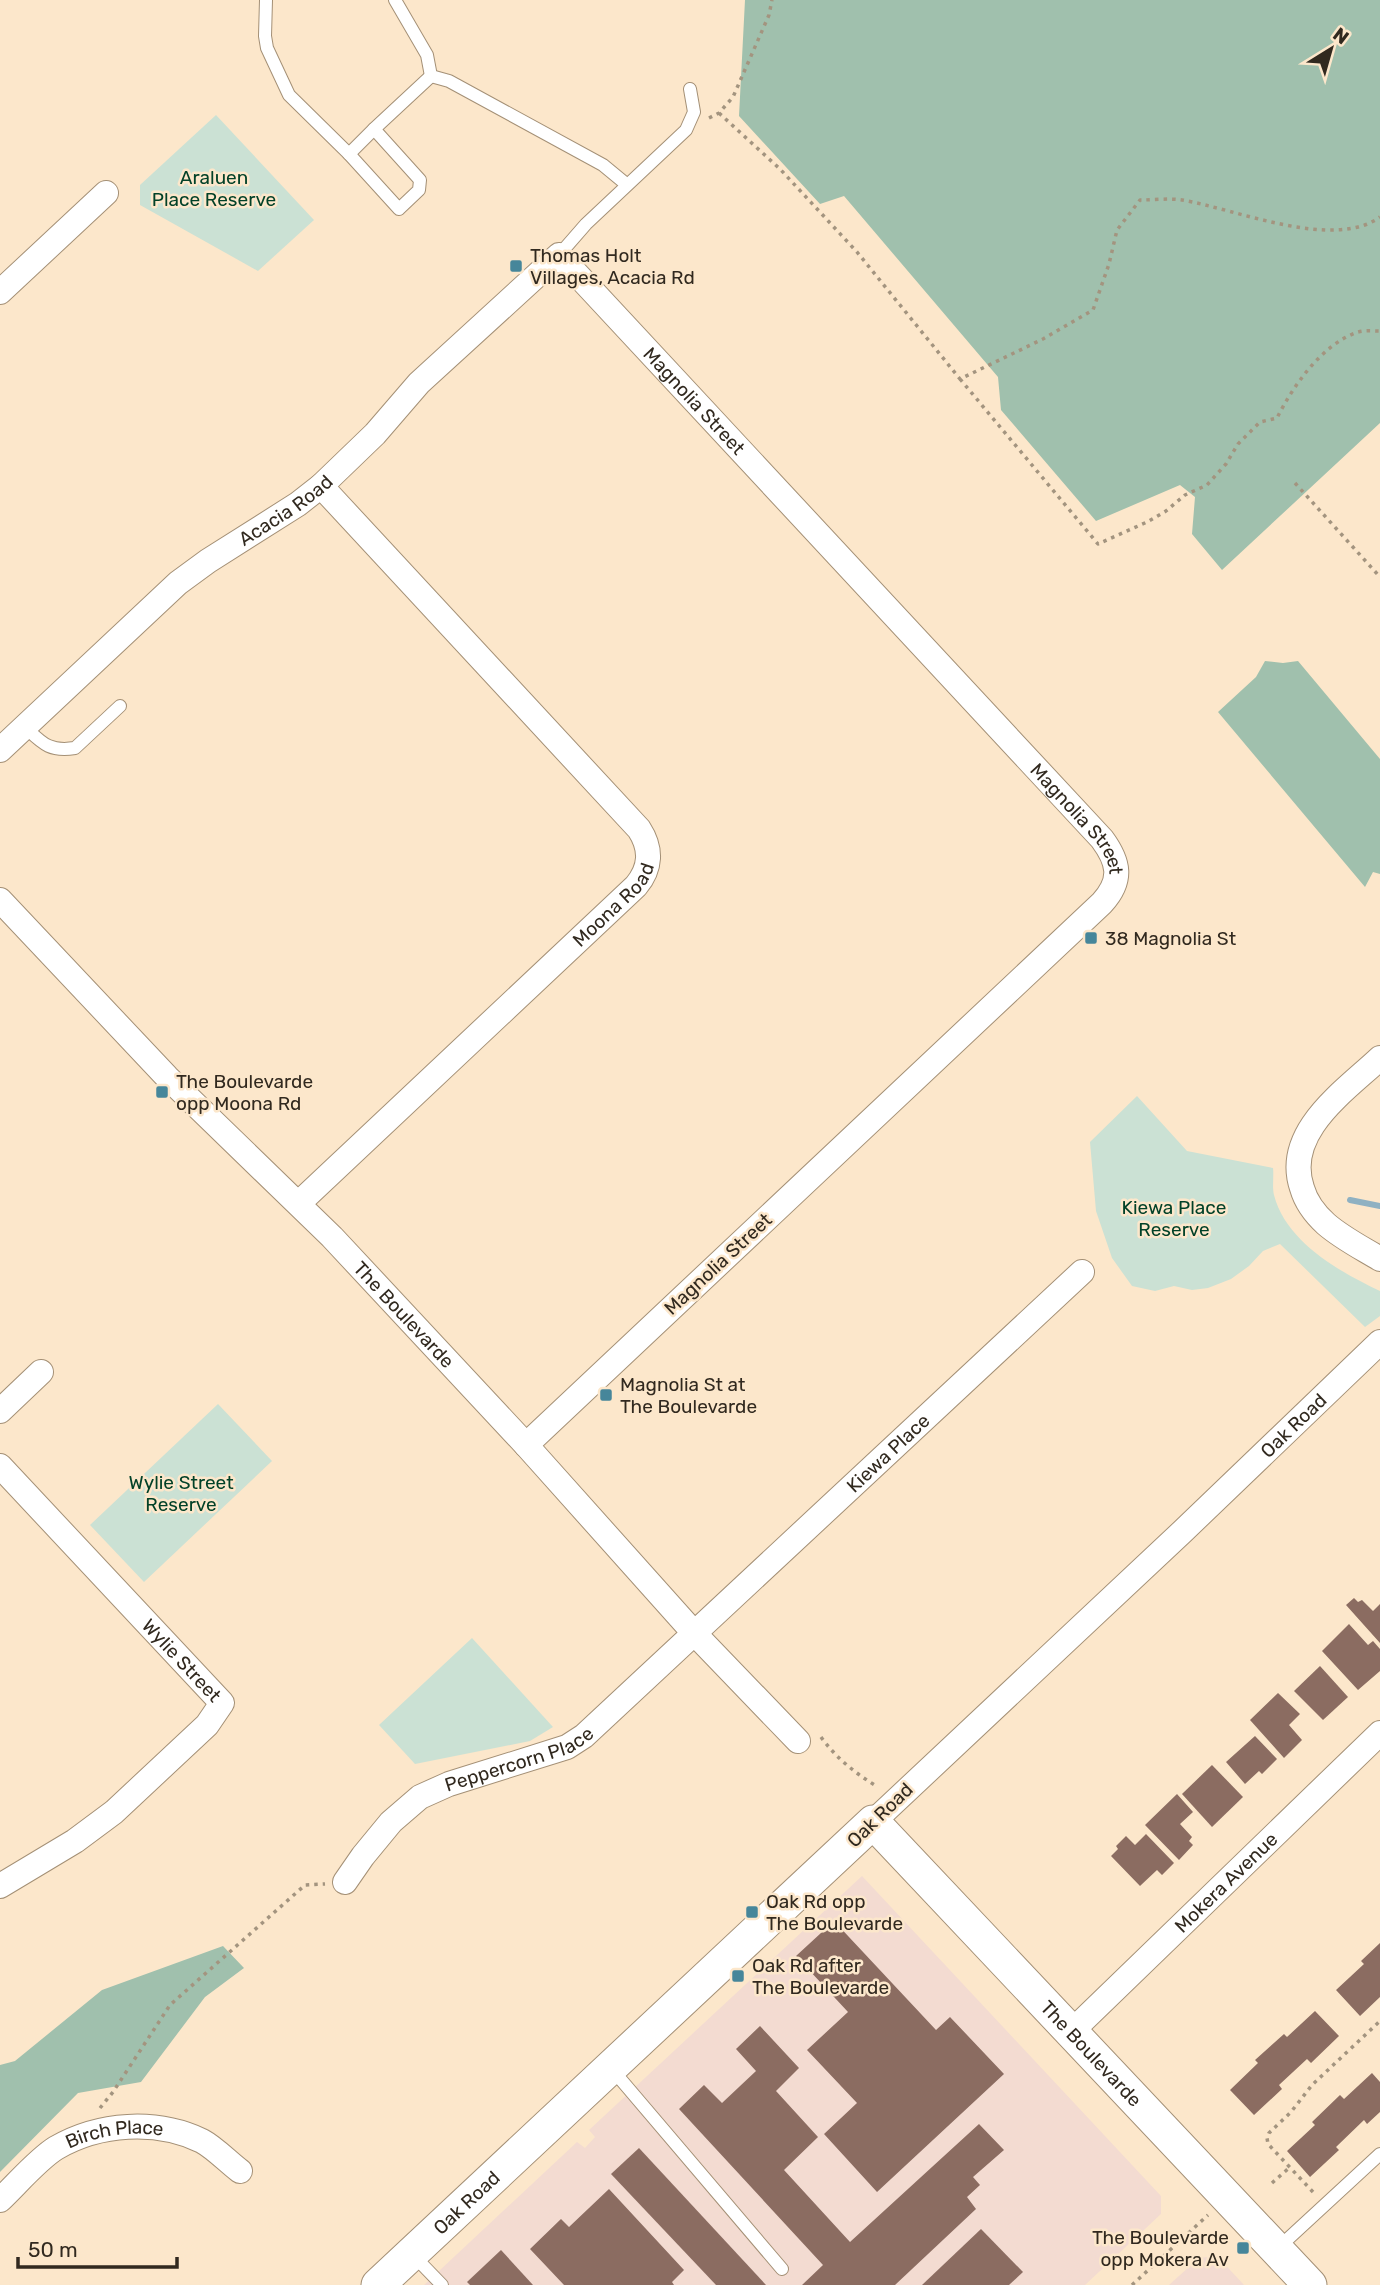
<svg xmlns="http://www.w3.org/2000/svg" width="1380" height="2285" font-family="Rubik,sans-serif">
<style>
.industrial{fill:#f3dbd1}
.green{fill:#cbe1d4}
.forest{fill:#a0c0ad}
.lines{fill:none;stroke-linecap:round;stroke-linejoin:round}
.stream{stroke:#8fb1c2;stroke-width:6}
.building{fill:#8b6c61}
.lane-casing{stroke:#a49076;stroke-width:14}
.street-casing{stroke:#a49076;stroke-width:26}
.secondary-casing{stroke:#a49076;stroke-width:35}
.path{stroke:#a3947f;stroke-width:3.5;stroke-dasharray:3.5 5;stroke-linecap:butt}
.lane{stroke:#fff;stroke-width:12}
.street{stroke:#fff;stroke-width:24}
.secondary{stroke:#fff;stroke-width:33}
.poi-dot{fill:#46869a;stroke:#fce7cb;stroke-width:2.5}
.labels{text-anchor:middle;dominant-baseline:central;stroke-width:5;stroke-linejoin:round;paint-order:stroke}
.park-label{font-size:19px;fill:#024128;stroke:#fce7cb}
.poi-label{font-size:19px;fill:#31291f;stroke:#fce7cb;text-anchor:start}
.street-label{font-size:19px;fill:#31291f;stroke:#fce7cb}
</style>
<rect width="100%" height="100%" fill="#fce7cb"/>
<g class="industrial">
<polygon points="862,1876 1161,2196 1161,2214 1085,2285 424,2285 577,2142 585,2148 595,2137 589,2130"/>
<polygon points="1217,2256 1244,2285 1169,2285 1199,2258"/>
</g>
<g class="green">
<polygon points="216,115 314,220 258,271 140,205 140,185"/>
<path d="M1137 1096 1187 1151 1273 1168C1274 1176 1272 1187 1274 1195 1286 1242 1340 1272 1380 1291V1316L1365 1327 1280 1244 1263 1251 1249 1266 1231 1279 1208 1288 1192 1290 1174 1286 1155 1291 1132 1286 1112 1258 1096 1211 1090 1142Z"/>
<polygon points="218,1404 272,1461 144,1582 90,1525"/>
<polygon points="472,1638 553,1727 530,1741 415,1764 379,1725"/>
</g>
<g class="forest">
<polygon points="745,0 1380,0 1380,423 1222,570 1192,534 1195,497 1180,485 1096,521 1001,410 998,377 844,196 820,204 739,116"/>
<polygon points="1265,661 1283,663 1298,661 1380,759 1380,874 1373,872 1365,887 1218,712 1256,677"/>
<polygon points="223,1946 244,1968 205,1997 141,2082 78,2093 0,2172 0,2065 15,2061 102,1990"/>
</g>
<g class="lines">
<polyline class="stream" points="1350,1200 1380,1206"/>
</g>
<g class="building">
<polygon points="1354,1598 1358,1602 1362,1600 1373,1611 1380,1604 1380,1643 1346,1605"/>
<polygon points="1349,1624 1368,1645 1373,1641 1380,1649 1380,1671 1358,1690 1322,1651"/>
<polygon points="1320,1666 1348,1697 1323,1720 1294,1691"/>
<polygon points="1278,1693 1300,1714 1289,1725 1302,1740 1284,1758 1250,1720"/>
<polygon points="1255,1736 1277,1759 1262,1774 1259,1771 1245,1784 1226,1762"/>
<polygon points="1212,1765 1243,1797 1212,1827 1182,1794"/>
<polygon points="1177,1794 1193,1812 1180,1824 1192,1837 1189,1841 1193,1845 1179,1860 1145,1825"/>
<polygon points="1146,1834 1174,1863 1162,1875 1157,1870 1140,1886 1111,1856 1118,1849 1116,1846 1126,1836 1135,1845"/>
<polygon points="834,1921 936,2030 950,2017 1004,2074 877,2192 824,2134 857,2103 807,2050 848,2012 796,1956"/>
<polygon points="1380,1943 1380,1997 1360,2016 1336,1990 1364,1964 1361,1961"/>
<polygon points="1315,2011 1339,2036 1311,2063 1307,2059 1279,2085 1282,2089 1254,2115 1230,2090 1258,2063 1255,2060 1284,2034 1287,2037"/>
<polygon points="760,2026 799,2068 776,2091 818,2137 784,2170 850,2242 979,2124 1004,2150 973,2177 980,2185 967,2197 976,2209 895,2285 802,2285 823,2265 679,2109 704,2085 722,2103 756,2071 736,2049"/>
<polygon points="1372,2073 1380,2082 1380,2112 1367,2124 1364,2120 1336,2147 1339,2150 1310,2177 1287,2151 1315,2125 1312,2122 1340,2095 1344,2099"/>
<polygon points="639,2148 766,2285 716,2285 611,2174"/>
<polygon points="609,2189 684,2270 672,2282 674,2285 564,2285 530,2249 561,2219 569,2227"/>
<polygon points="981,2229 1023,2272 1009,2285 922,2285"/>
<polygon points="501,2250 533,2285 470,2285 467,2282"/>
</g>
<g class="lines">
<defs>
<g id="lane">
<polyline points="266,0 265,36 267,48 289,95 349,154 399,209 419,190 420,180 374,129 431,76"/>
<polyline points="395,0 427,55 431,76"/>
<polyline points="431,76 449,81 603,165 626,184"/>
<polyline points="349,154 374,129"/>
<polyline points="559,255 586,224 686,130 694,112 690,89"/>
<path d="M25 727C42 743 49 752 75 748L120 706"/>
<polyline points="611,2068 782,2269"/>
<polyline points="1277,2249 1380,2154"/>
<polyline points="412,2254 442,2285"/>
</g>
<g id="street">
<polyline points="0,292 106,193"/>
<path id="s1" d="M0 750 178 583 208 561 298 504 321 486 375 434 419 383 559 255 1102 839C1119 862 1123 880 1102 903L526 1445"/>
<path id="s2" d="M0 900 167 1077 332 1237 526 1445 695 1634 798 1741"/>
<path d="M1380 1058C1345 1091 1283 1132 1302 1188 1306 1202 1315 1214 1326 1224 1342 1238 1362 1248 1380 1259"/>
<path id="s3" d="M299 1203 636 886C651 868 652 849 639 829L321 486"/>
<polyline points="0,1411 41,1372"/>
<path id="s4" d="M0 1466 222 1703 207 1725 114 1812 75 1841 0 1886"/>
<path id="s5" d="M873 1822 1182 1532 1380 1342"/>
<path id="s6" d="M345 1882 363 1856 391 1822 420 1797 449 1784 567 1747 584 1736 1082 1272"/>
<path id="s7" d="M1072 2031 1380 1733"/>
<path id="s8" d="M0 2200C16 2185 38 2159 56 2148 99 2123 156 2119 202 2141 215 2148 228 2162 240 2171"/>
</g>
<g id="secondary">
<path id="s9" d="M378 2285 873 1822 1310 2285"/>
</g>
</defs>
<use href="#lane" class="lane-casing"/>
<use href="#street" class="street-casing"/>
<use href="#secondary" class="secondary-casing"/>
<g class="path">
<path d="M719 113 780 169 857 252 960 379 1043 339 1093 310 1109 264 1117 230 1140 200C1153 200 1169 198 1182 200 1236 209 1333 251 1380 217"/>
<polyline points="709,118 719,113 733,97 769,15 772,0"/>
<path d="M960 379 1098 544 1147 522 1166 511 1185 495 1207 485 1226 464 1238 444 1260 422 1277 418C1293 386 1322 344 1358 332 1365 330 1373 331 1380 331"/>
<polyline points="1295,483 1380,577"/>
<path d="M821 1737C836 1758 856 1774 878 1787"/>
<polyline points="100,2108 113,2092 170,2005 305,1885 325,1884"/>
<polyline points="1272,2183 1289,2168"/>
<polyline points="1313,2192 1268,2144 1267,2138 1269,2133 1291,2112 1312,2085 1380,2021"/>
<polyline points="1132,2285 1208,2215"/>
</g>
<use href="#lane" class="lane"/>
<use href="#street" class="street"/>
<use href="#secondary" class="secondary"/>
</g>
<g class="poi-dot">
<rect x="509" y="259" width="14" height="14" rx="3.5"/>
<rect x="1084" y="931" width="14" height="14" rx="3.5"/>
<rect x="155" y="1085" width="14" height="14" rx="3.5"/>
<rect x="599" y="1388" width="14" height="14" rx="3.5"/>
<rect x="745" y="1905" width="14" height="14" rx="3.5"/>
<rect x="731" y="1969" width="14" height="14" rx="3.5"/>
<rect x="1236" y="2241" width="14" height="14" rx="3.5"/>
</g>
<g class="labels">
<g class="park-label">
<text x="214" y="177">Araluen<tspan x="214" dy="22">Place Reserve</tspan></text>
<text x="1174" y="1207">Kiewa Place<tspan x="1174" dy="22">Reserve</tspan></text>
<text x="181" y="1482">Wylie Street<tspan x="181" dy="22">Reserve</tspan></text>
</g>
<g class="poi-label">
<text x="530" y="255">Thomas Holt<tspan x="530" dy="22">Villages, Acacia Rd</tspan></text>
<text x="1105" y="938">38 Magnolia St</text>
<text x="176" y="1081">The Boulevarde<tspan x="176" dy="22">opp Moona Rd</tspan></text>
<text x="620" y="1384">Magnolia St at<tspan x="620" dy="22">The Boulevarde</tspan></text>
<text x="766" y="1901">Oak Rd opp<tspan x="766" dy="22">The Boulevarde</tspan></text>
<text x="752" y="1965">Oak Rd after<tspan x="752" dy="22">The Boulevarde</tspan></text>
<text x="1229" y="2237" text-anchor="end">The Boulevarde<tspan x="1229" dy="22">opp Mokera Av</tspan></text>
</g>
<g class="street-label">
<text stroke="none"><textPath href="#s1" startOffset="948">Magnolia Street</textPath></text>
<text stroke="none"><textPath href="#s1" startOffset="374">Acacia Road</textPath></text>
<text stroke="none"><textPath href="#s1" startOffset="1516">Magnolia Street</textPath></text>
<text stroke="none"><textPath href="#s3" startOffset="434">Moona Road</textPath></text>
<text transform="translate(718 1264) rotate(-43)">Magnolia Street</text>
<text stroke="none"><textPath href="#s2" startOffset="579">The Boulevarde</textPath></text>
<text stroke="none"><textPath href="#s5" startOffset="578">Oak Road</textPath></text>
<text stroke="none"><textPath href="#s6" startOffset="705">Kiewa Place</textPath></text>
<text stroke="none"><textPath href="#s4" startOffset="266">Wylie Street</textPath></text>
<text stroke="none"><textPath href="#s6" startOffset="220">Peppercorn Place</textPath></text>
<text transform="translate(880 1815) rotate(-44)">Oak Road</text>
<text stroke="none"><textPath href="#s7" startOffset="214">Mokera Avenue</textPath></text>
<text stroke="none"><textPath href="#s9" startOffset="996">The Boulevarde</textPath></text>
<text stroke="none"><textPath href="#s8" startOffset="138">Birch Place</textPath></text>
<text stroke="none"><textPath href="#s9" startOffset="121">Oak Road</textPath></text>
</g>
</g>
<g transform="translate(1331 49) rotate(37)" stroke="#fce7cb" stroke-width="5" paint-order="stroke">
<path d="M0-5L12 26L0 18L-12 26Z" fill="#31291f"/>
<text y="-10" font-size="19" font-weight="bold" text-anchor="middle" fill="#31291f">N</text>
</g>
<path d="M18 2257v10h159v-10" fill="none" stroke="#31291f" stroke-width="3.5"/>
<text x="28" y="2257" font-size="21" fill="#31291f" stroke="#fce7cb" stroke-width="5" paint-order="stroke">50 m</text>
</svg>
